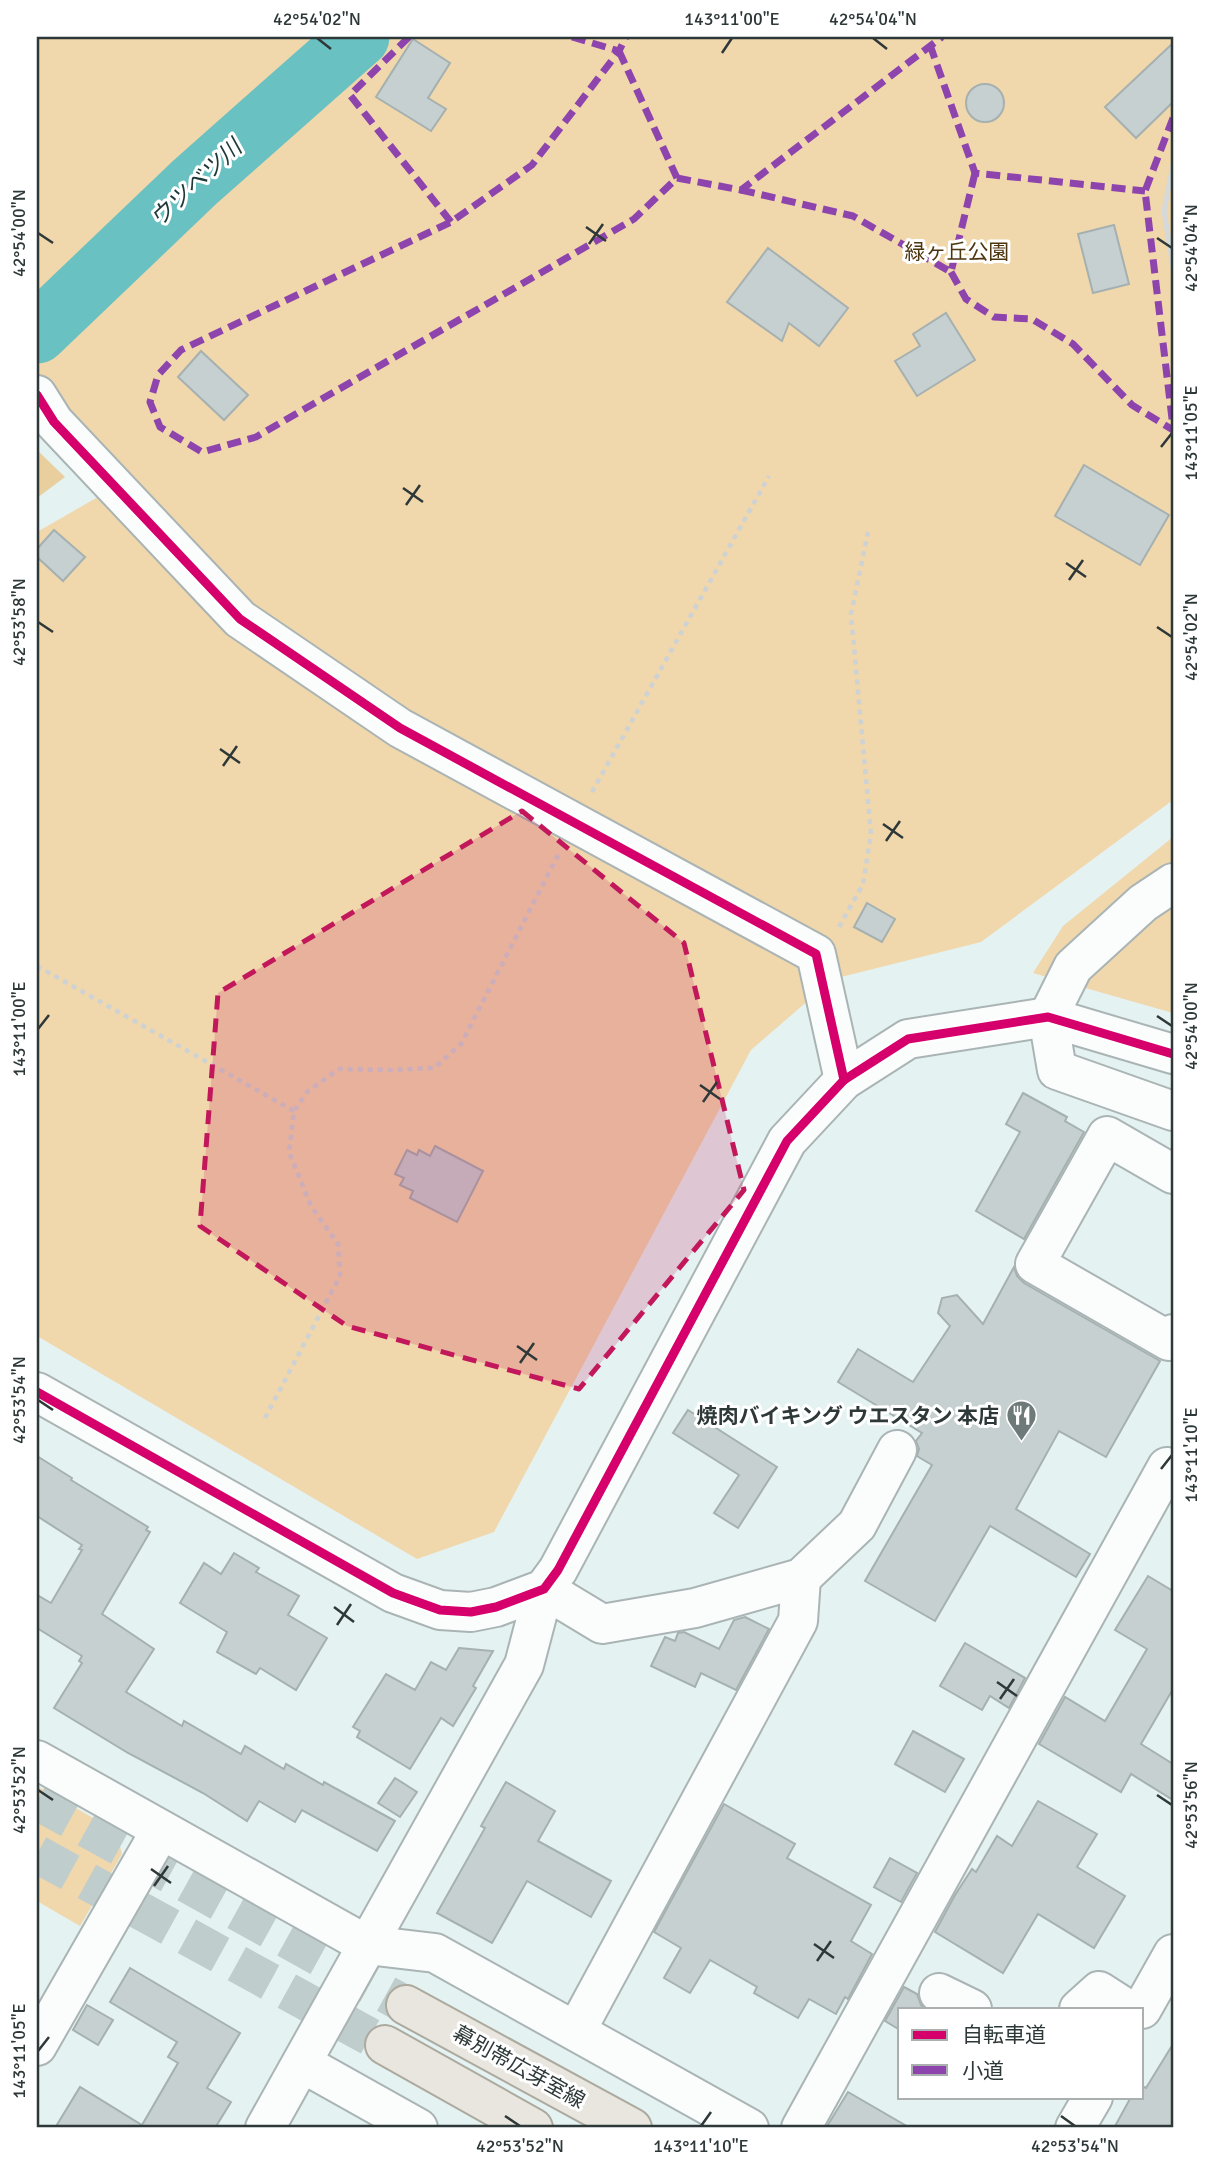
<svg xmlns="http://www.w3.org/2000/svg" width="1210" height="2165" font-family="Signika,'Noto Sans JP',sans-serif">
<style>
.green{fill:#f0d7ac}
.forest{fill:#eacf9e}
.lines{fill:none;stroke-linecap:round;stroke-linejoin:round}
.river{stroke:#6ac1c2;stroke-width:61}
.building{fill:#c6d0d0;stroke:#a5b0b0;stroke-width:2}
.major-tunnel{stroke:#c0cdcd;stroke-width:38;stroke-dasharray:38 19;stroke-linecap:butt}
.minor-casing{stroke:#aab4b4;stroke-width:42}
.major-casing{stroke:#acaa9e;stroke-width:42}
.path{stroke:#cfd2d2;stroke-width:4.5;stroke-dasharray:5 5;stroke-linecap:butt}
.minor{stroke:#fbfdfd;stroke-width:38}
.major{stroke:#e8e6df;stroke-width:38}
.rail{stroke:#d5d9d9;stroke-width:5}
.quiet{stroke:#8e44ad;stroke-width:7;stroke-dasharray:14 7;stroke-linecap:butt}
.cycleway-casing{stroke:#fff;stroke-width:13}
.cycleway{stroke:#d6006c;stroke-width:9}
.marked{fill:#c2185b;fill-opacity:0.2;stroke:#c2185b;stroke-width:5;stroke-dasharray:14 9;stroke-linejoin:round}
.ticks{fill:none;stroke:#2e3838;stroke-width:2.5}
.labels{text-anchor:middle;dominant-baseline:central;stroke-width:6;stroke-linejoin:round;paint-order:stroke}
.park-label{font-size:21px;fill:#4d350e;stroke:#fff}
.poi-label{font-size:21px;font-weight:bold;fill:#2e3838;stroke:#fff;text-anchor:end}
.street-label{font-size:21px;fill:#2e3838;stroke:#fff}
.water-label{font-size:23px;font-style:italic;fill:#1e3838;stroke:#fff}
.neatline{fill:none;stroke:#2e3838;stroke-width:2.5}
.ticks-label{font-size:18px;text-anchor:middle;fill:#2e3838}
</style>
<rect width="100%" height="100%" fill="#e5f2f2"/>
<g class="green">
<polygon points="37,37 1173,37 1173,800 981,942 833,979 751,1050 494,1532 417,1559 37,1336 37,532 117,486 37,379"/>
<polygon points="1173,837 1173,1013 1033,973 1063,926"/>
<polygon points="37,1786 116,1831 122,1854 80,1926 37,1901"/>
</g>
<polygon class="forest" points="37,450 65,477 37,498"/>
<g class="lines">
<polyline class="river" points="37,333 195,182 359,37"/>
</g>
<g class="building">
<polygon points="413,39 450,63 428,98 446,109 431,131 376,97"/>
<polygon points="1173,43 1173,102 1136,138 1105,107"/>
<circle cx="985" cy="103" r="19"/>
<polygon points="1114,225 1129,284 1093,293 1078,234"/>
<polygon points="768,248 848,308 819,346 789,323 782,341 727,302"/>
<polygon points="946,313 975,360 917,396 895,361 920,346 913,334"/>
<polygon points="201,351 248,395 224,420 178,377"/>
<polygon points="1084,465 1169,515 1140,565 1055,516"/>
<polygon points="54,530 85,557 63,581 37,557 37,549"/>
<polygon points="867,903 895,919 882,942 854,927"/>
<polygon points="1023,1093 1067,1117 1065,1121 1084,1132 1024,1239 976,1211 1020,1132 1006,1124"/>
<polygon points="435,1146 483,1171 457,1222 410,1198 413,1191 400,1185 404,1178 395,1174 407,1150 417,1155 419,1150 430,1156"/>
<polygon points="1014,1267 1017,1276 1024,1283 1160,1361 1106,1457 1059,1431 1016,1509 1090,1554 1076,1577 990,1526 935,1621 865,1581 932,1465 917,1456 919,1449 916,1441 922,1433 838,1382 858,1349 913,1382 950,1326 938,1313 942,1298 957,1295 983,1324"/>
<polygon points="688,1410 777,1467 738,1528 714,1513 739,1475 673,1433"/>
<polygon points="37,1456 72,1478 71,1480 148,1527 146,1530 150,1532 102,1614 154,1649 126,1692 182,1726 184,1721 241,1754 245,1746 284,1769 286,1764 323,1785 324,1782 395,1821 377,1851 302,1810 295,1822 259,1801 247,1821 203,1793 128,1753 54,1708 82,1663 79,1661 82,1656 37,1628 37,1595 51,1603 82,1550 79,1549 82,1545 37,1516"/>
<polygon points="234,1553 259,1568 256,1572 299,1596 288,1615 327,1638 296,1690 260,1668 256,1674 217,1652 227,1632 180,1603 204,1563 221,1574"/>
<polygon points="1148,1576 1173,1591 1173,1689 1141,1744 1173,1764 1173,1800 1131,1774 1121,1792 1039,1744 1065,1697 1105,1721 1147,1649 1115,1630"/>
<polygon points="745,1617 769,1629 736,1690 701,1673 695,1687 651,1666 665,1637 675,1641 678,1633 684,1632 719,1649 734,1620"/>
<polygon points="965,1643 1025,1678 1009,1708 990,1696 982,1710 940,1686"/>
<polygon points="459,1648 493,1651 473,1686 476,1688 453,1726 441,1718 410,1769 357,1737 360,1731 353,1727 386,1674 415,1690 431,1662 446,1670"/>
<polygon points="913,1731 964,1759 945,1792 895,1764"/>
<polygon points="395,1778 417,1792 400,1817 378,1803"/>
<polygon points="506,1782 555,1811 538,1841 611,1881 591,1917 527,1881 492,1943 437,1913 485,1828 481,1826"/>
<polygon points="1038,1801 1097,1834 1077,1867 1125,1896 1094,1948 1038,1914 1003,1973 935,1932 955,1895 972,1869 976,1872 997,1836 1012,1846"/>
<polygon points="724,1804 795,1844 787,1858 871,1905 851,1941 872,1954 848,1999 845,1997 836,2014 809,1999 798,2018 754,1993 757,1987 710,1960 690,1993 664,1978 681,1948 654,1932"/>
<polygon points="890,1858 917,1873 901,1902 874,1887"/>
<polygon points="130,1968 240,2033 207,2088 231,2102 215,2128 55,2128 80,2087 142,2125 178,2063 168,2057 177,2042 110,2002"/>
<polygon points="904,1987 917,1994 921,2005 925,2009 900,2009 900,2030 885,2021"/>
<polygon points="87,2005 113,2020 98,2045 73,2030"/>
<polygon points="1173,2044 1173,2128 1114,2128 1131,2097 1142,2097 1142,2086 1146,2088"/>
<polygon points="848,2092 910,2128 826,2128"/>
</g>
<g class="lines">
<g class="major-tunnel">
<polyline points="37,1801 406,2005"/>
<polyline points="37,1854 385,2045"/>
</g>
<defs>
<g id="minor">
<polyline points="37,395 54,422 240,619 400,728 816,954 844,1080"/>
<polyline points="1173,883 1143,903 1073,967 1048,1017 1057,1070 1173,1111"/>
<polyline points="1173,1174 1107,1136 1035,1264 1169,1341 1173,1334"/>
<polyline points="37,1392 393,1593 440,1610 471,1612 496,1607 544,1589 558,1570 787,1141 844,1080 908,1039 1048,1017 1173,1054"/>
<polyline points="37,1760 367,1945 435,1953 749,2128"/>
<polyline points="939,1993 972,2009"/>
<polyline points="1079,2009 1099,1991 1127,2009"/>
<polyline points="1142,2009 1173,1954"/>
<polyline points="576,2031 798,1621 801,1578"/>
<polyline points="37,2046 161,1830"/>
<polyline points="302,2063 418,2128"/>
<polyline points="265,2128 524,1665 544,1589 602,1624 695,1608 801,1578 857,1525 897,1450"/>
<polyline points="801,2128 1167,1467 1173,1470"/>
<polyline points="1075,2128 1093,2097"/>
</g>
<g id="major">
<polyline points="406,2005 632,2128"/>
<polyline points="385,2045 533,2128"/>
</g>
</defs>
<use href="#minor" class="minor-casing"/>
<use href="#major" class="major-casing"/>
<g class="path">
<polyline points="592,792 769,476"/>
<polyline points="839,927 863,884 871,834 851,614 868,532"/>
<polyline points="37,966 294,1111"/>
<polyline points="265,1418 340,1276 338,1244 311,1206 289,1152 294,1111 307,1092 339,1069 392,1070 434,1068 461,1044 558,855"/>
</g>
<use href="#minor" class="minor"/>
<use href="#major" class="major"/>
<polyline class="rail" points="1173,165 1164,211 1173,267"/>
<g class="quiet">
<polyline points="409,37 350,95 451,222"/>
<polyline points="572,37 619,51 626,37"/>
<polyline points="930,45 975,173 1145,191"/>
<polygon points="619,51 677,178 634,219 256,437 202,452 160,427 150,402 158,375 181,350 451,222 532,165"/>
<polyline points="1173,118 1145,191 1173,427"/>
<polyline points="677,178 741,190 942,37"/>
<polyline points="741,190 853,216 951,272 975,173"/>
<polyline points="951,272 966,299 994,317 1032,319 1073,344 1132,405 1173,430"/>
</g>
<defs>
<g id="cycleway">
<polyline points="37,395 54,422 240,619 400,728 816,954 844,1080"/>
<polyline points="37,1392 393,1593 440,1610 471,1612 496,1607 544,1589 558,1570 787,1141 844,1080 908,1039 1048,1017 1173,1054"/>
</g>
</defs>
<use href="#cycleway" class="cycleway-casing"/>
<use href="#cycleway" class="cycleway"/>
</g>
<path class="marked" d="M522 811 684 943 744 1190 579 1389 347 1326 200 1226 218 993Z"/>
<path class="ticks" d="M317 38 331 49M873 38 887 49M722 53 732 38M586 227 606 241M38 233 53 243M1157 238 1172 248M589 244 603 224M1161 447 1172 433M403 488 423 502M406 505 420 485M1066 563 1086 577M1069 580 1083 560M38 622 53 632M1157 627 1172 637M220 749 240 763M223 766 237 746M883 824 903 838M886 841 900 821M1157 1016 1172 1026M38 1029 49 1015M700 1085 720 1099M703 1102 717 1082M517 1346 537 1360M520 1363 534 1343M38 1400 53 1410M1161 1469 1172 1455M334 1607 354 1622M337 1625 351 1604M997 1682 1017 1696M1000 1699 1014 1679M38 1790 53 1800M1157 1795 1172 1805M151 1869 171 1883M154 1886 168 1866M814 1944 834 1958M817 1961 831 1941M38 2051 49 2037M505 2116 520 2126M1061 2116 1075 2126M701 2126 711 2112"/>
<defs>
<symbol id="restaurant-pin" viewBox="-11 -11 22 30"><path d="M0 17L-7.5 6A9.5 9.5 0 1 1 7.5 6Z" fill="#6e7979" stroke="#fff"/><path d="M-5-6h1v4h1v-4h1v4h1v-4h1v5L-1.5 .5V6h-2V.5L-5-1ZM5-6V6H3V1.5H1.5Q1.5-4 5-6Z" fill="#fff"/></symbol>
</defs>
<g fill-rule="evenodd">
<use href="#restaurant-pin" x="1004" y="1398" width="35" height="47"/>
</g>
<g class="labels">
<g class="park-label">
<text x="957" y="252">緑ヶ丘公園</text>
</g>
<g class="poi-label">
<text x="999" y="1416">焼肉バイキング ウエスタン 本店</text>
</g>
<g class="street-label">
<text transform="translate(519 2067) rotate(29)">幕別帯広芽室線</text>
</g>
<g class="water-label">
<text transform="translate(196 183) rotate(-43)">ウツベツ川</text>
</g>
</g>
<rect width="1210" height="2165" fill="none" stroke="#ffffff" stroke-width="77"/>
<rect x="898" y="2008" width="245" height="91" fill="#ffffff" stroke="#abafaf" stroke-width="2"/>
<rect x="912" y="2030" width="35" height="10" fill="#d6006c" stroke="#abafaf" stroke-width="2"/>
<text x="962" y="2042" font-size="21" fill="#2e3838">自転車道</text>
<rect x="912" y="2065" width="35" height="10" fill="#8e44ad" stroke="#abafaf" stroke-width="2"/>
<text x="962" y="2078" font-size="21" fill="#2e3838">小道</text>
<rect x="38" y="38" width="1134" height="2088" class="neatline"/>
<g class="ticks-label">
<text x="317" y="25">42°54'02"N</text>
<text x="732" y="25">143°11'00"E</text>
<text x="873" y="25">42°54'04"N</text>
<text transform="translate(19 233) rotate(-90)" y="6">42°54'00"N</text>
<text transform="translate(1191 248) rotate(-90)" y="6">42°54'04"N</text>
<text transform="translate(1191 433) rotate(-90)" y="6">143°11'05"E</text>
<text transform="translate(19 622) rotate(-90)" y="6">42°53'58"N</text>
<text transform="translate(1191 637) rotate(-90)" y="6">42°54'02"N</text>
<text transform="translate(1191 1026) rotate(-90)" y="6">42°54'00"N</text>
<text transform="translate(19 1029) rotate(-90)" y="6">143°11'00"E</text>
<text transform="translate(19 1400) rotate(-90)" y="6">42°53'54"N</text>
<text transform="translate(1191 1455) rotate(-90)" y="6">143°11'10"E</text>
<text transform="translate(19 1790) rotate(-90)" y="6">42°53'52"N</text>
<text transform="translate(1191 1805) rotate(-90)" y="6">42°53'56"N</text>
<text transform="translate(19 2051) rotate(-90)" y="6">143°11'05"E</text>
<text x="520" y="2152">42°53'52"N</text>
<text x="701" y="2152">143°11'10"E</text>
<text x="1075" y="2152">42°53'54"N</text>
</g>
</svg>
